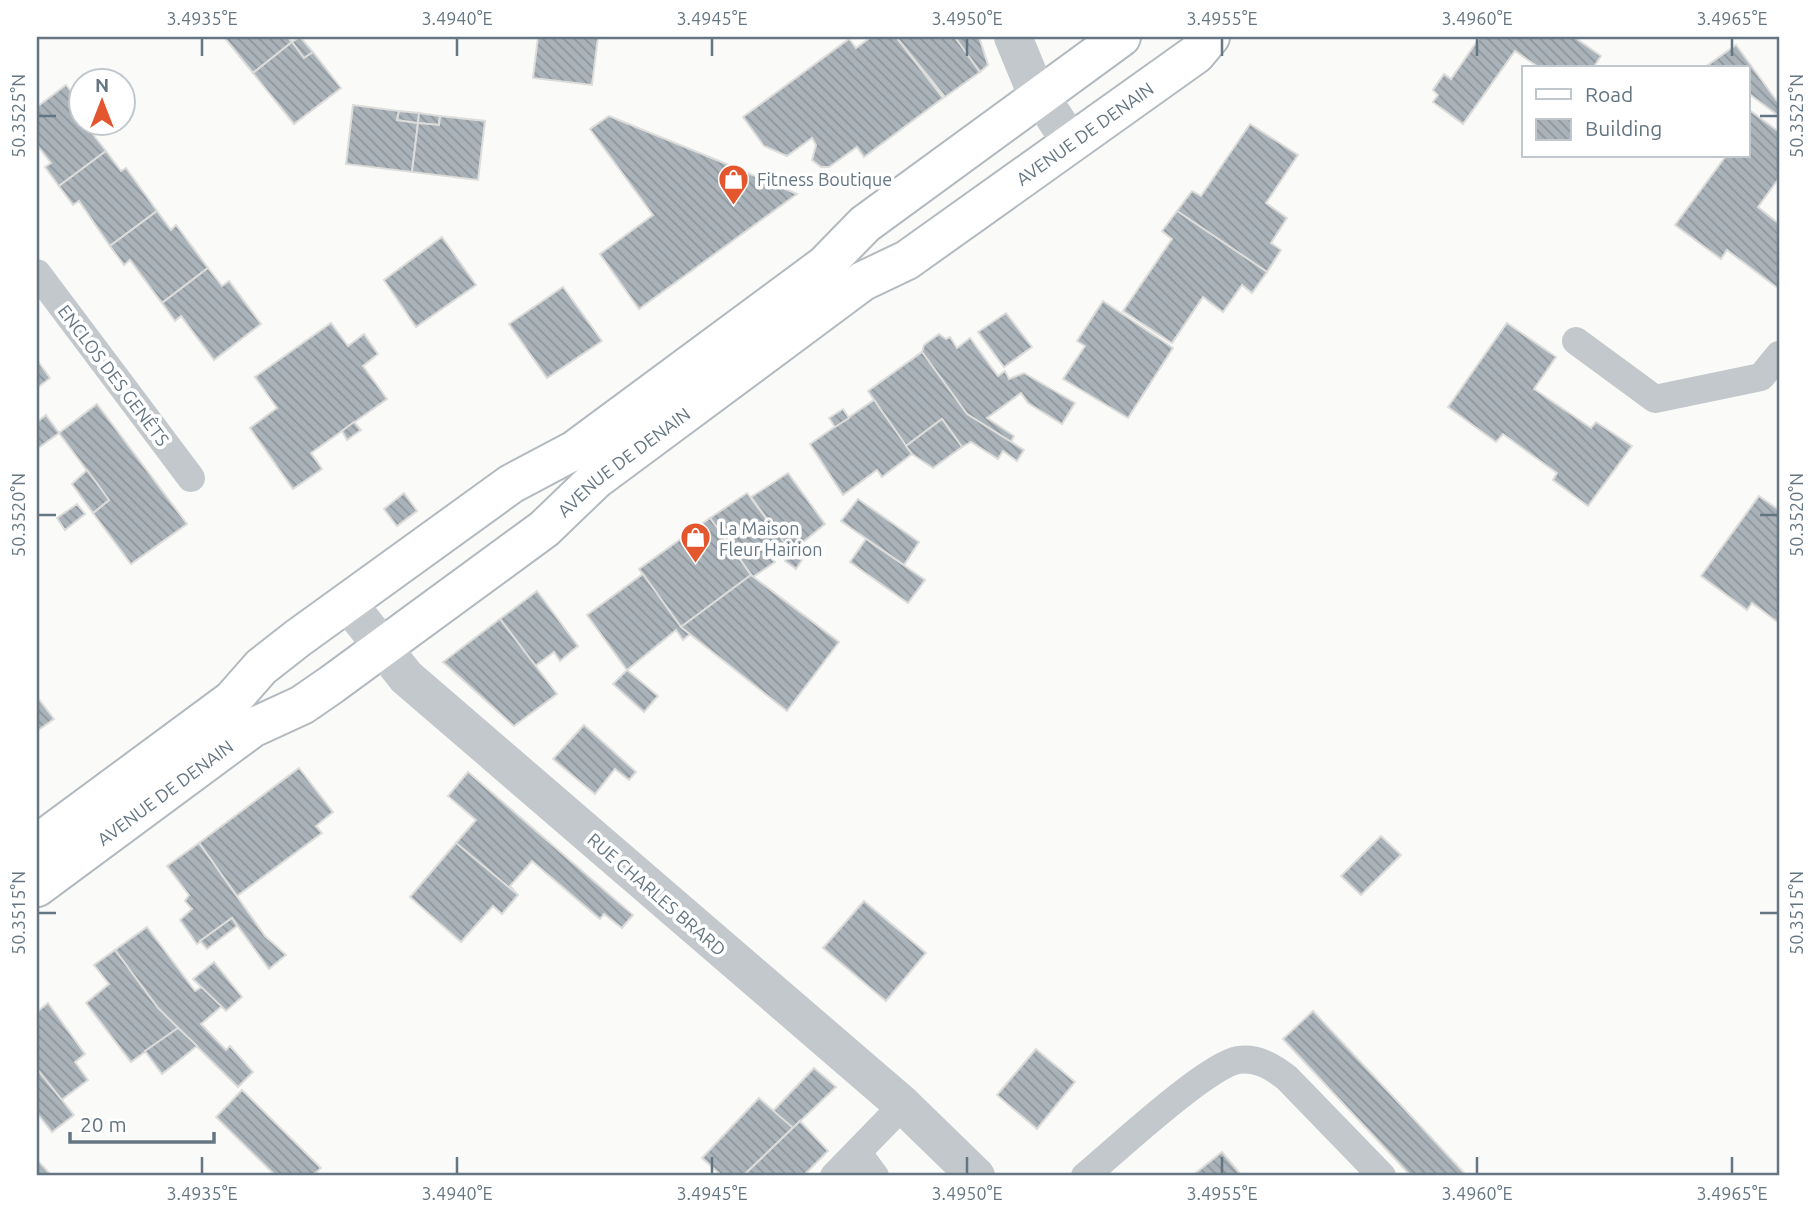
<svg xmlns="http://www.w3.org/2000/svg" width="1816" height="1213" font-family="Ubuntu,sans-serif">
<style>
.building{fill:url(#building-back-hatch);stroke:#dcdcda;stroke-width:2}
.lines{fill:none;stroke-linecap:round;stroke-linejoin:round}
.secondary-casing{stroke:#b3babf;stroke-width:42}
.service{stroke:#c3c8cc;stroke-width:28}
.minor{stroke:#c3c8cc;stroke-width:38}
.secondary{stroke:#fff;stroke-width:38}
.ticks{fill:none;stroke:#657683;stroke-width:2.5}
.labels{text-anchor:middle;dominant-baseline:central;stroke-width:7;stroke-linejoin:round;paint-order:stroke}
.street-label{font-size:18px;fill:#657683;stroke:#fff}
.poi-label{font-size:18px;fill:#657683;stroke:#fff;text-anchor:start}
.neatline{fill:none;stroke:#657683;stroke-width:2.5}
.ticks-label{font-size:18px;text-anchor:middle;fill:#657683}
</style>
<defs>
<pattern id="building-back-hatch" width="6" height="6" patternUnits="userSpaceOnUse" patternTransform="scale(1.75)"><rect width="6" height="6" fill="#aab3b9"/><path d="M-1 5l2 2M0 0l6 6M5-1l2 2" fill="none" stroke="#8e969c"/></pattern>
</defs>
<rect width="100%" height="100%" fill="#fafaf8"/>
<g class="building">
<polygon points="224,37 287,37 292,42 253,73"/>
<polygon points="300,37 313,52 304,58 292,42"/>
<polygon points="538,37 598,37 592,85 533,78"/>
<polygon points="871,37 896,37 943,98 864,157 857,147 829,167 821,167 812,160 816,145 812,138 787,156 764,146 743,117 849,39 856,48"/>
<polygon points="896,37 955,37 980,72 945,97"/>
<polygon points="955,37 979,37 988,65 980,72"/>
<polygon points="1480,37 1574,37 1601,56 1593,68 1540,68 1515,51 1463,124 1433,102 1438,95 1433,90 1444,74 1451,79"/>
<polygon points="292,42 304,58 313,52 341,88 294,124 253,73"/>
<polygon points="1736,45 1779,104 1779,116 1748,93 1748,68 1713,68 1708,65"/>
<polygon points="66,85 80,104 80,122 94,122 97,127 91,132 106,151 59,186 45,167 51,163 37,145 37,107"/>
<polygon points="353,105 399,111 397,120 418,123 412,172 346,164"/>
<polygon points="1748,109 1779,132 1779,178 1758,207 1779,224 1779,289 1727,250 1721,259 1675,225 1726,156 1748,156"/>
<polygon points="399,111 419,113 418,123 397,120"/>
<polygon points="419,113 440,116 439,125 418,123"/>
<polygon points="440,116 485,121 478,180 412,172 418,123 439,125"/>
<polygon points="609,116 724,163 797,194 639,309 600,254 653,215 590,129"/>
<polygon points="1250,124 1298,155 1266,203 1287,218 1271,243 1281,250 1267,272 1177,211 1192,191 1201,196"/>
<polygon points="106,151 121,171 126,168 157,211 110,246 79,201 73,205 59,186"/>
<polygon points="157,211 171,230 176,225 208,268 162,303 130,260 124,265 110,246"/>
<polygon points="1177,211 1267,272 1252,293 1242,285 1223,312 1203,297 1172,343 1123,311 1172,239 1162,231"/>
<polygon points="442,237 476,285 416,327 384,280"/>
<polygon points="208,268 222,286 229,281 261,324 214,360 181,316 175,321 162,303"/>
<polygon points="563,287 602,341 547,378 509,324"/>
<polygon points="1103,301 1173,348 1128,418 1063,379 1085,346 1077,341"/>
<polygon points="1006,313 1032,347 1004,367 978,332"/>
<polygon points="331,323 348,346 364,334 378,354 363,366 387,399 311,453 322,469 293,489 250,428 277,408 255,377"/>
<polygon points="1507,323 1556,357 1534,389 1591,428 1596,422 1632,446 1588,506 1553,480 1557,473 1503,434 1496,442 1448,407"/>
<polygon points="939,334 946,339 950,337 957,348 970,338 998,376 1005,371 1009,379 1024,373 1075,403 1062,424 1028,403 1021,393 987,418 1014,436 1011,442 967,414 922,352 924,345"/>
<polygon points="922,352 967,414 1024,450 1017,461 1003,451 998,459 971,442 962,447 942,419 906,446 868,391"/>
<polygon points="37,360 50,378 37,388"/>
<polygon points="874,400 912,454 882,477 877,470 843,495 810,444"/>
<polygon points="97,404 187,524 131,564 93,513 109,500 59,433"/>
<polygon points="843,409 849,418 835,427 829,418"/>
<polygon points="46,415 59,433 37,449 37,422"/>
<polygon points="942,419 962,447 933,468 912,454 906,446"/>
<polygon points="354,422 361,430 347,440 342,431"/>
<polygon points="87,470 109,500 93,513 72,484"/>
<polygon points="788,473 825,524 791,552 751,497"/>
<polygon points="404,493 417,511 397,526 384,509"/>
<polygon points="747,493 786,545 770,557 775,562 753,577 710,518"/>
<polygon points="1759,496 1779,510 1779,623 1752,603 1747,610 1701,576"/>
<polygon points="858,499 919,542 904,565 841,521"/>
<polygon points="77,504 85,514 65,530 57,518"/>
<polygon points="710,518 751,575 681,627 639,569"/>
<polygon points="866,539 925,580 908,603 850,562"/>
<polygon points="791,552 802,560 796,569 785,561"/>
<polygon points="643,574 681,627 690,634 683,640 676,630 627,670 587,615"/>
<polygon points="751,575 839,642 787,711 681,627"/>
<polygon points="537,591 578,646 560,661 554,652 535,666 500,619"/>
<polygon points="500,619 557,694 514,726 443,662"/>
<polygon points="627,670 658,696 644,712 613,684"/>
<polygon points="37,697 54,719 37,731"/>
<polygon points="584,725 636,772 629,780 615,769 595,794 553,759"/>
<polygon points="299,768 333,812 316,826 322,833 237,896 199,843"/>
<polygon points="468,772 633,915 622,928 604,914 600,919 532,861 510,886 518,895 456,843 476,820 448,796"/>
<polygon points="1381,836 1401,855 1361,895 1341,876"/>
<polygon points="199,843 265,936 286,955 269,969 232,918 197,944 180,920 192,909 185,901 189,895 167,866"/>
<polygon points="456,843 518,895 502,914 493,906 461,942 410,897"/>
<polygon points="864,901 926,953 886,1001 823,948"/>
<polygon points="232,918 237,926 207,949 200,941"/>
<polygon points="147,927 195,991 202,987 222,1006 201,1024 226,1050 230,1046 253,1072 238,1087 158,1008 115,950"/>
<polygon points="115,950 158,1008 178,1028 131,1062 86,1003 109,984 94,965"/>
<polygon points="214,962 242,997 226,1011 193,979"/>
<polygon points="48,1003 85,1054 75,1062 88,1080 60,1101 37,1069 37,1012"/>
<polygon points="1313,1011 1467,1176 1411,1176 1283,1039"/>
<polygon points="178,1028 197,1046 162,1074 145,1051"/>
<polygon points="1036,1049 1075,1082 1037,1129 997,1095"/>
<polygon points="814,1068 836,1087 793,1128 773,1111"/>
<polygon points="37,1069 74,1115 52,1132 37,1113"/>
<polygon points="242,1090 321,1168 312,1176 276,1176 216,1117"/>
<polygon points="759,1098 793,1128 743,1176 722,1176 702,1158"/>
<polygon points="800,1121 828,1151 803,1176 743,1176"/>
<polygon points="1222,1152 1242,1176 1192,1176"/>
<polygon points="37,1160 52,1176 37,1176"/>
</g>
<g class="lines">
<defs>
<g id="secondary">
<polyline points="37,844 232,700 261,667 298,638 511,484 575,450 825,265 865,224 1121,37"/>
<path id="s1" d="M37 887 252 728 302 705 331 685 544 529 595 480 863 281 907 260 1196 54 1210 37"/>
</g>
</defs>
<use href="#secondary" class="secondary-casing"/>
<g class="service">
<polyline points="37,273 191,478"/>
<polyline points="1576,341 1655,399 1761,377 1779,355"/>
<polyline points="858,1153 875,1176"/>
<polyline points="834,1176 903,1105"/>
<path d="M1085 1176C1115 1151 1206 1066 1238 1060 1257 1057 1273 1067 1287 1078L1382 1176"/>
</g>
<g class="minor">
<polyline points="1013,37 1032,83 1071,143"/>
<polyline points="348,603 406,677 903,1105 976,1176"/>
</g>
<use href="#secondary" class="secondary"/>
</g>
<path class="ticks" d="M202 38V56M457 38V56M712 38V56M967 38V56M1222 38V56M1477 38V56M1732 38V56M38 116H56M1760 116H1778M38 515H56M1760 515H1778M38 913H56M1760 913H1778M202 1157V1174M457 1157V1174M712 1157V1174M967 1157V1174M1222 1157V1174M1477 1157V1174M1732 1157V1174"/>
<defs>
<symbol id="shop-pin" viewBox="-11 -11 22 30"><path d="M0 17L-7.5 6A9.5 9.5 0 1 1 7.5 6Z" fill="#e4572e" stroke="#fff"/><path d="M-5-2.5h2.3a2.7 3.5 0 0 1 5.4 0H5L5.5 6h-11ZM-1.5-2.5h3a1.5 2.3 0 0 0-3 0Z" fill="#fff"/></symbol>
</defs>
<g fill-rule="evenodd">
<use href="#shop-pin" x="716" y="162" width="35" height="47"/>
<use href="#shop-pin" x="678" y="520" width="35" height="47"/>
</g>
<g class="labels">
<g class="street-label">
<text stroke="none"><textPath href="#s1" startOffset="1293">AVENUE DE DENAIN</textPath></text>
<text transform="translate(114 375) rotate(53)">ENCLOS DES GENÊTS</text>
<text stroke="none"><textPath href="#s1" startOffset="726">AVENUE DE DENAIN</textPath></text>
<text stroke="none"><textPath href="#s1" startOffset="159">AVENUE DE DENAIN</textPath></text>
<text transform="translate(657 894) rotate(41)">RUE CHARLES BRARD</text>
</g>
<g class="poi-label">
<text x="757" y="179">Fitness Boutique</text>
<text x="719" y="528">La Maison<tspan x="719" dy="21">Fleur Hairion</tspan></text>
</g>
</g>
<rect width="1816" height="1213" fill="none" stroke="#ffffff" stroke-width="77"/>
<rect x="1522" y="66" width="228" height="91" fill="#ffffff" stroke="#c1c8cd" stroke-width="2"/>
<rect x="1536" y="89" width="35" height="10" fill="#ffffff" stroke="#c1c8cd" stroke-width="2"/>
<text x="1585" y="102" font-size="21" fill="#657683">Road</text>
<rect x="1536" y="119" width="35" height="21" fill="url(#building-back-hatch)" stroke="#c1c8cd" stroke-width="2"/>
<text x="1585" y="136" font-size="21" fill="#657683">Building</text>
<g transform="translate(102 102)"><circle r="33" fill="#ffffff" stroke="#c1c8cd" stroke-width="2"/>
<path d="M0-5L12 26L0 18L-12 26Z" fill="#e4572e"/>
<text y="-10" font-size="19" font-weight="bold" text-anchor="middle" fill="#657683">N</text>
</g>
<path d="M70 1132v10h144v-10" fill="none" stroke="#657683" stroke-width="3.5"/>
<text x="80" y="1132" font-size="21" fill="#657683" stroke="#ffffff" stroke-width="5" paint-order="stroke">20 m</text>
<rect x="38" y="38" width="1740" height="1136" class="neatline"/>
<g class="ticks-label">
<text x="202" y="25">3.4935°E</text>
<text x="457" y="25">3.4940°E</text>
<text x="712" y="25">3.4945°E</text>
<text x="967" y="25">3.4950°E</text>
<text x="1222" y="25">3.4955°E</text>
<text x="1477" y="25">3.4960°E</text>
<text x="1732" y="25">3.4965°E</text>
<text transform="translate(19 116) rotate(-90)" y="6">50.3525°N</text>
<text transform="translate(1797 116) rotate(-90)" y="6">50.3525°N</text>
<text transform="translate(19 515) rotate(-90)" y="6">50.3520°N</text>
<text transform="translate(1797 515) rotate(-90)" y="6">50.3520°N</text>
<text transform="translate(19 913) rotate(-90)" y="6">50.3515°N</text>
<text transform="translate(1797 913) rotate(-90)" y="6">50.3515°N</text>
<text x="202" y="1200">3.4935°E</text>
<text x="457" y="1200">3.4940°E</text>
<text x="712" y="1200">3.4945°E</text>
<text x="967" y="1200">3.4950°E</text>
<text x="1222" y="1200">3.4955°E</text>
<text x="1477" y="1200">3.4960°E</text>
<text x="1732" y="1200">3.4965°E</text>
</g>
</svg>
